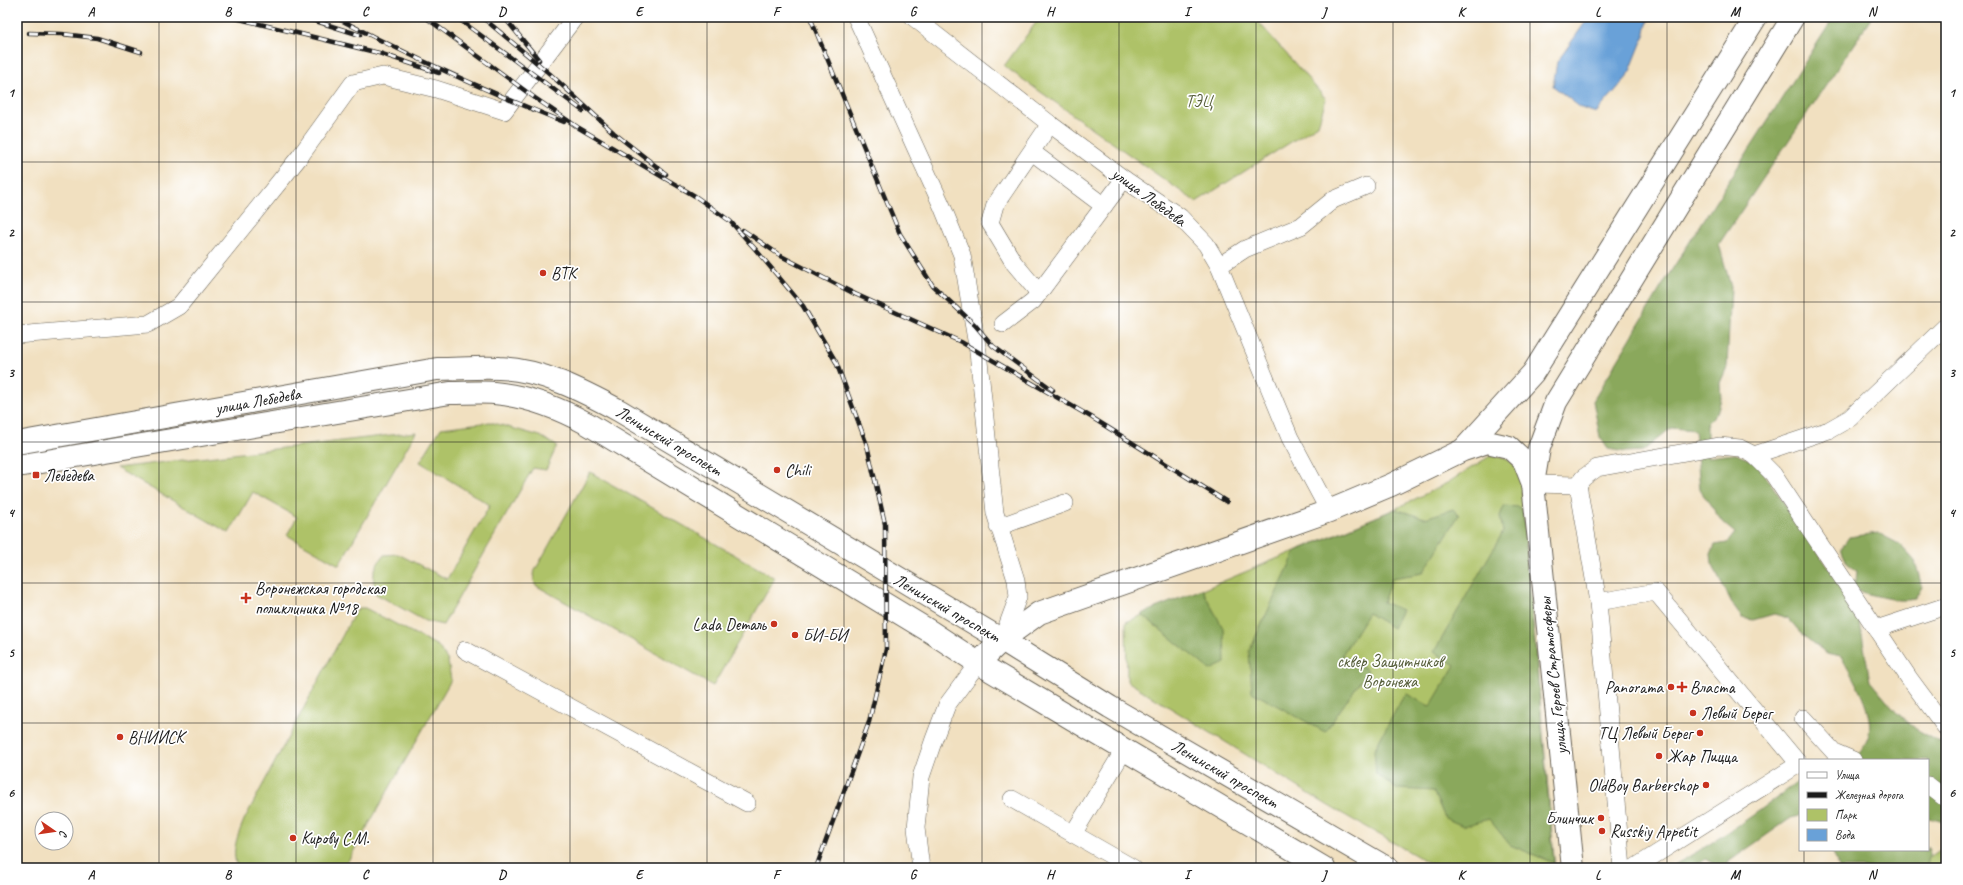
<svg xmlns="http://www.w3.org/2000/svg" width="1963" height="885" font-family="Caveat,sans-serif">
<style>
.green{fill:#aec267;stroke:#656f42}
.forest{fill:#8aa85c;stroke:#53623c}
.water{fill:#69a1d8;stroke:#425e7a}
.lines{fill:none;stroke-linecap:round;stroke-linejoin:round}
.minor-casing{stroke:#676155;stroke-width:18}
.major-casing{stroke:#676155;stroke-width:24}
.highway-casing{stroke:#676155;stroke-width:24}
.minor{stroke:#fff;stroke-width:17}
.major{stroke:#fff;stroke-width:22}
.highway{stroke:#fff;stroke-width:22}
.rail-casing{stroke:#1c1c1c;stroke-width:4.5}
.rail{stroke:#fff;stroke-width:3;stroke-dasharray:9;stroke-linecap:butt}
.grid{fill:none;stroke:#1c1c1c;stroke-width:1;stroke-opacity:0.55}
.poi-dot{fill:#c8321e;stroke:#fff;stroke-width:1.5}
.labels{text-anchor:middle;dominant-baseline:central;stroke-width:3.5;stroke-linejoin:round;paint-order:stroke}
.park-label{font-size:17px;fill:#565e3a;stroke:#fff}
.street-label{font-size:17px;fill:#1c1c1c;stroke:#fff}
.poi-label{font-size:17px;fill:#1c1c1c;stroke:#fff;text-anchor:start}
.neatline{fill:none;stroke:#1c1c1c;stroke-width:1.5}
.grid-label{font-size:13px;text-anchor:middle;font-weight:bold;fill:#1c1c1c}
</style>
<rect width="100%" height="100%" fill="#fff"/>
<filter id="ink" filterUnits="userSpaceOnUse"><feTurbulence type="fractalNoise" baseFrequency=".025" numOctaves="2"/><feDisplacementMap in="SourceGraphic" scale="8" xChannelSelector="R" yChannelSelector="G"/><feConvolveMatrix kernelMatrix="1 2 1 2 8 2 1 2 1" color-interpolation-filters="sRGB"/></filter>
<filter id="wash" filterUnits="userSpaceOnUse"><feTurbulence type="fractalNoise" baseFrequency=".012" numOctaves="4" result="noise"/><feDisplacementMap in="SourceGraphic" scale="16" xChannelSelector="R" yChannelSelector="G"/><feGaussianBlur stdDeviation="0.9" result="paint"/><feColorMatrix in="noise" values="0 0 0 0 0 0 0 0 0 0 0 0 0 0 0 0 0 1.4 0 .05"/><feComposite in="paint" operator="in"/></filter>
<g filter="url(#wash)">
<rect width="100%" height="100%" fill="#f1e0c0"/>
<g class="green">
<polygon points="1040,17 1254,17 1326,99 1318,125 1196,202 1004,66"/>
<path d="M490 422 540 436 557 446 546 470 533 468 443 625 425 621 376 594C372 576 372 570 384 555L398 554 447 579 490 505 420 462 441 428Z"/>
<polygon points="416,432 339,565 287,535 297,517 253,492 229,533 116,468"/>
<path d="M1490 456C1505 457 1512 460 1520 472L1555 868H1438L1327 805 1127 681 1126 622 1395 509 1447 483Z"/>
<polygon points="590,472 775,578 713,686 535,585 533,574"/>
<path d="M359 608H365L438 646 448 661 451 680 344 868H238C230 852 238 835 244 820L355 612Z"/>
<polygon points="1946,846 1946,868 1913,868"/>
</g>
<g class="forest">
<path d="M1834 17H1872L1719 244 1731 287 1727 367 1720 383 1721 399 1717 413 1707 423V457L1735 454 1756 462 1838 581H1856L1857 571 1847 563 1841 549 1849 537 1878 533 1899 544 1915 561 1922 587 1915 599C1894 604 1870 592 1848 590L1858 612 1870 681 1896 712 1916 729 1946 746 1945 822 1928 818V760H1853C1858 754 1864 747 1867 740 1878 716 1852 677 1841 656L1826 653 1800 632 1788 618 1774 614 1753 620 1742 618 1734 607 1712 564 1711 554 1715 545 1727 543 1735 533 1723 523 1700 490 1695 430 1671 428 1643 451 1625 452 1608 449 1600 437 1593 401 1671 271Z"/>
<polygon points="1504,506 1519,507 1523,511 1554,863 1510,845 1489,819 1463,826 1445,818 1433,791 1398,789 1376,774 1374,750 1402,699 1407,694 1430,707 1455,665 1434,652 1503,532 1500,516"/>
<polygon points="1395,509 1425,518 1453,509 1459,515 1423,573 1392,578 1383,602 1402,610 1393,628 1368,613 1342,655 1368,670 1325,732 1252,692 1249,651 1296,551"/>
<polygon points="1202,589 1224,630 1225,663 1210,670 1141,614"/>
<path d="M1800 780V816L1791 818 1724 865H1716L1705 859 1687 868H1669C1716 842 1758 813 1800 780Z"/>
<polygon points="1928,846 1930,849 1927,868 1839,868 1832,850 1928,850"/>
</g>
<polygon class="water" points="1589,17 1649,17 1644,36 1628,76 1596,113 1581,108 1553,86 1557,62"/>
</g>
<g filter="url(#ink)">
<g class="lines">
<defs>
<g id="minor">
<polyline points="856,17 942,206 962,255 978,352 995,513 1016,580 1018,597 1002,640"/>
<polyline points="913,17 1050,124 1124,179 1180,217 1206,244 1219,266 1290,438 1329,511"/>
<polyline points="1032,152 1104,206"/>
<polyline points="1219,266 1245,249 1301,226 1333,200 1366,186"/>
<polyline points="1039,293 1014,263 990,223 995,205 1050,124"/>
<polyline points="1003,324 1033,301 1124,179"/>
<polyline points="17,335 148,324 179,306 301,155 353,83 383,76 436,89 504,111 575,17"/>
<polyline points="1754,455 1773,474 1909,678 1946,728"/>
<polyline points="1533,484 1578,485 1583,478 1597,468 1719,446 1740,448 1754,455 1829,430 1850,418 1946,326"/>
<polyline points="1578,485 1598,602 1622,868"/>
<polyline points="998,527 1065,503"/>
<polyline points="1598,602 1656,592 1799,764 1634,868"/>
<polyline points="1876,629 1946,606"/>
<polyline points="465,650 747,803"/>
<polyline points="1803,718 1834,752 1853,760"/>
<polyline points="1928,785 1946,799"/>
<polyline points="1012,799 1133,868"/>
<polyline points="1073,834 1124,750"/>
<polyline points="921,868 916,828 921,777 934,739 947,705 978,663"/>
</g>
<polyline id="major" points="1002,640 1110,707 1387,868"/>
<g id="highway">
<path d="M17 443 437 369C457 369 478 367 499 368 541 369 583 391 620 411L1002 640"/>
<polyline points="1464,449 1533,373 1756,17"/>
<path d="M17 466 450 393C465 393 480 392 494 393 527 396 559 408 588 424L931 632 978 663 1324 868"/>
<polyline points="1533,484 1539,448 1556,402 1793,17"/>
<polyline points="978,663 1002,640 1039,613 1329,511 1391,485 1463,450 1487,442 1509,447 1524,461 1533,484 1573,868"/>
</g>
</defs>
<use href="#minor" class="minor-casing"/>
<use href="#major" class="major-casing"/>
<use href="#highway" class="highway-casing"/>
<use href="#minor" class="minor"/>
<use href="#major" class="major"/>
<use href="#highway" class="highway"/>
<defs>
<g id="rail">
<polyline points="231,17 379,53 439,73"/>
<polyline points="303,17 360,35"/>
<path d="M335 17C409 56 486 91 564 122"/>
<polyline points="425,17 535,98 579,128 695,196 730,221 756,250 803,306 836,362 867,445 885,524 886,649 869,722 816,868"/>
<polyline points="456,17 583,111"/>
<polyline points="482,17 550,74 614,133 666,174"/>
<polyline points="504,17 539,60"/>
<polyline points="810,17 900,234 933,286 975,325 993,346 1053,390"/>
<polyline points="29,33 62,34 97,38 141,52"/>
<polyline points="743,230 781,256 855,294 961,342 1091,417 1227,502"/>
</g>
</defs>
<use href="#rail" class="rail-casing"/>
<use href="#rail" class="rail"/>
</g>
</g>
<path class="grid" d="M159 17V868M296 17V868M433 17V868M570 17V868M707 17V868M844 17V868M982 17V868M1119 17V868M1256 17V868M1393 17V868M1530 17V868M1667 17V868M1804 17V760M17 162H1946M17 302H1946M17 442H1946M17 583H1946M17 723H1946M1804 850V868"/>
<g class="poi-dot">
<circle cx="543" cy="273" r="4"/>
<circle cx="777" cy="470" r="4"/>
<rect x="32" y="471" width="8" height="8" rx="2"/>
<path d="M244 592h4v4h4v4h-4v4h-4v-4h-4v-4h4z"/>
<circle cx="774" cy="624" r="4"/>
<circle cx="795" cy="635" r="4"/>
<circle cx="1671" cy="687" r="4"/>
<path d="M1680 681h4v4h4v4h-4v4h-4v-4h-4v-4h4z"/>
<circle cx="1693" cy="713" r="4"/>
<circle cx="1700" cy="733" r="4"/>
<circle cx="120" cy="737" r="4"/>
<circle cx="1659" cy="756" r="4"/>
<circle cx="1706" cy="785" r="4"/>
<circle cx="1601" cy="818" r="4"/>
<circle cx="1602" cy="831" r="4"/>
<circle cx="293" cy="838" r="4"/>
</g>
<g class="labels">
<g class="park-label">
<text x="1199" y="101">ТЭЦ</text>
<text x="1390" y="661">сквер Защитников<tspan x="1390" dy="20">Воронежа</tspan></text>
</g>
<g class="street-label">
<text transform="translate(1149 197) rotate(36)">улица Лебедева</text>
<text transform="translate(258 401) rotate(-10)">улица Лебедева</text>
<text transform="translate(669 441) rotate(31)">Ленинский проспект</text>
<text transform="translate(947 608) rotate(30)">Ленинский проспект</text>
<text transform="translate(1553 676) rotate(-96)">улица Героев Стратосферы</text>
<text transform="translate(1225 774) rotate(30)">Ленинский проспект</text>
</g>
<g class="poi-label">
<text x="551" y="273">ВТК</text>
<text x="785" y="470">Chili</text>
<text x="44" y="475">Лебедева</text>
<text x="255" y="588">Воронежская городская<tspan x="255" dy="20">поликлиника №18</tspan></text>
<text x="766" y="624" text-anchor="end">Lada Dеталь</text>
<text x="803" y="635">БИ-БИ</text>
<text x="1663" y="687" text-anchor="end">Panorama</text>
<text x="1690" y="687">Власта</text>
<text x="1701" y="713">Левый Берег</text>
<text x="1692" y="733" text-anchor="end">ТЦ Левый Берег</text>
<text x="128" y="737">ВНИИСК</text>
<text x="1667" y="756">Жар Пицца</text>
<text x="1698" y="785" text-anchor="end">OldBoy Barbershop</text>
<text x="1593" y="818" text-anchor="end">Блинчик</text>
<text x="1610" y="831">Russkiy Appetit</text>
<text x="301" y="838">Кирову С.М.</text>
</g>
</g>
<rect width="1963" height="885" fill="none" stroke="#fff" stroke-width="44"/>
<rect x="1799" y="759" width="130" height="92" fill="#ffffff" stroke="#a4a4a4"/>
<rect x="1807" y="772" width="20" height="6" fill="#ffffff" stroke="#a4a4a4"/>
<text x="1835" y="779" font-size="12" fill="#1c1c1c">Улица</text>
<rect x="1807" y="792" width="20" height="6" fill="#1c1c1c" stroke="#a4a4a4"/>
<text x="1835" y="799" font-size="12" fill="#1c1c1c">Железная дорога</text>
<rect x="1807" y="809" width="20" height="12" fill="#aec267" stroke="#a4a4a4"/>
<text x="1835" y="819" font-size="12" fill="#1c1c1c">Парк</text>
<rect x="1807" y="829" width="20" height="12" fill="#69a1d8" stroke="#a4a4a4"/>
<text x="1835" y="839" font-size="12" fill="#1c1c1c">Вода</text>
<g transform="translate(54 831) rotate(103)"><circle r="19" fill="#ffffff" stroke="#a4a4a4"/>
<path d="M0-3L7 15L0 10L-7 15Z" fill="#c8321e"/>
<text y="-6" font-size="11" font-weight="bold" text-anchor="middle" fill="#1c1c1c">С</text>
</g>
<rect x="22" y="22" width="1919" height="841" class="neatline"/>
<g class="grid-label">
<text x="91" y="16">A</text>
<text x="228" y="16">B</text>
<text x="365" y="16">C</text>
<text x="502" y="16">D</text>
<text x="639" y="16">E</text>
<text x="776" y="16">F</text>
<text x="913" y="16">G</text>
<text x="1050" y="16">H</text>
<text x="1187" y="16">I</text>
<text x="1324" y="16">J</text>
<text x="1461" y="16">K</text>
<text x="1598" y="16">L</text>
<text x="1735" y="16">M</text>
<text x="1872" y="16">N</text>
<text x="11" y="97">1</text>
<text x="1952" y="97">1</text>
<text x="11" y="237">2</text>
<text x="1952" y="237">2</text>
<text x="11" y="377">3</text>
<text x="1952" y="377">3</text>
<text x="11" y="517">4</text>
<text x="1952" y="517">4</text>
<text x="11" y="657">5</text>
<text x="1952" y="657">5</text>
<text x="11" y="797">6</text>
<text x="1952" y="797">6</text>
<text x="91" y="879">A</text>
<text x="228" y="879">B</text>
<text x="365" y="879">C</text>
<text x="502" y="879">D</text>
<text x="639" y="879">E</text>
<text x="776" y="879">F</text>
<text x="913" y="879">G</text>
<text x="1050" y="879">H</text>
<text x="1187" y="879">I</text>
<text x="1324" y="879">J</text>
<text x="1461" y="879">K</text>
<text x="1598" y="879">L</text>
<text x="1735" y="879">M</text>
<text x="1872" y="879">N</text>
</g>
</svg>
